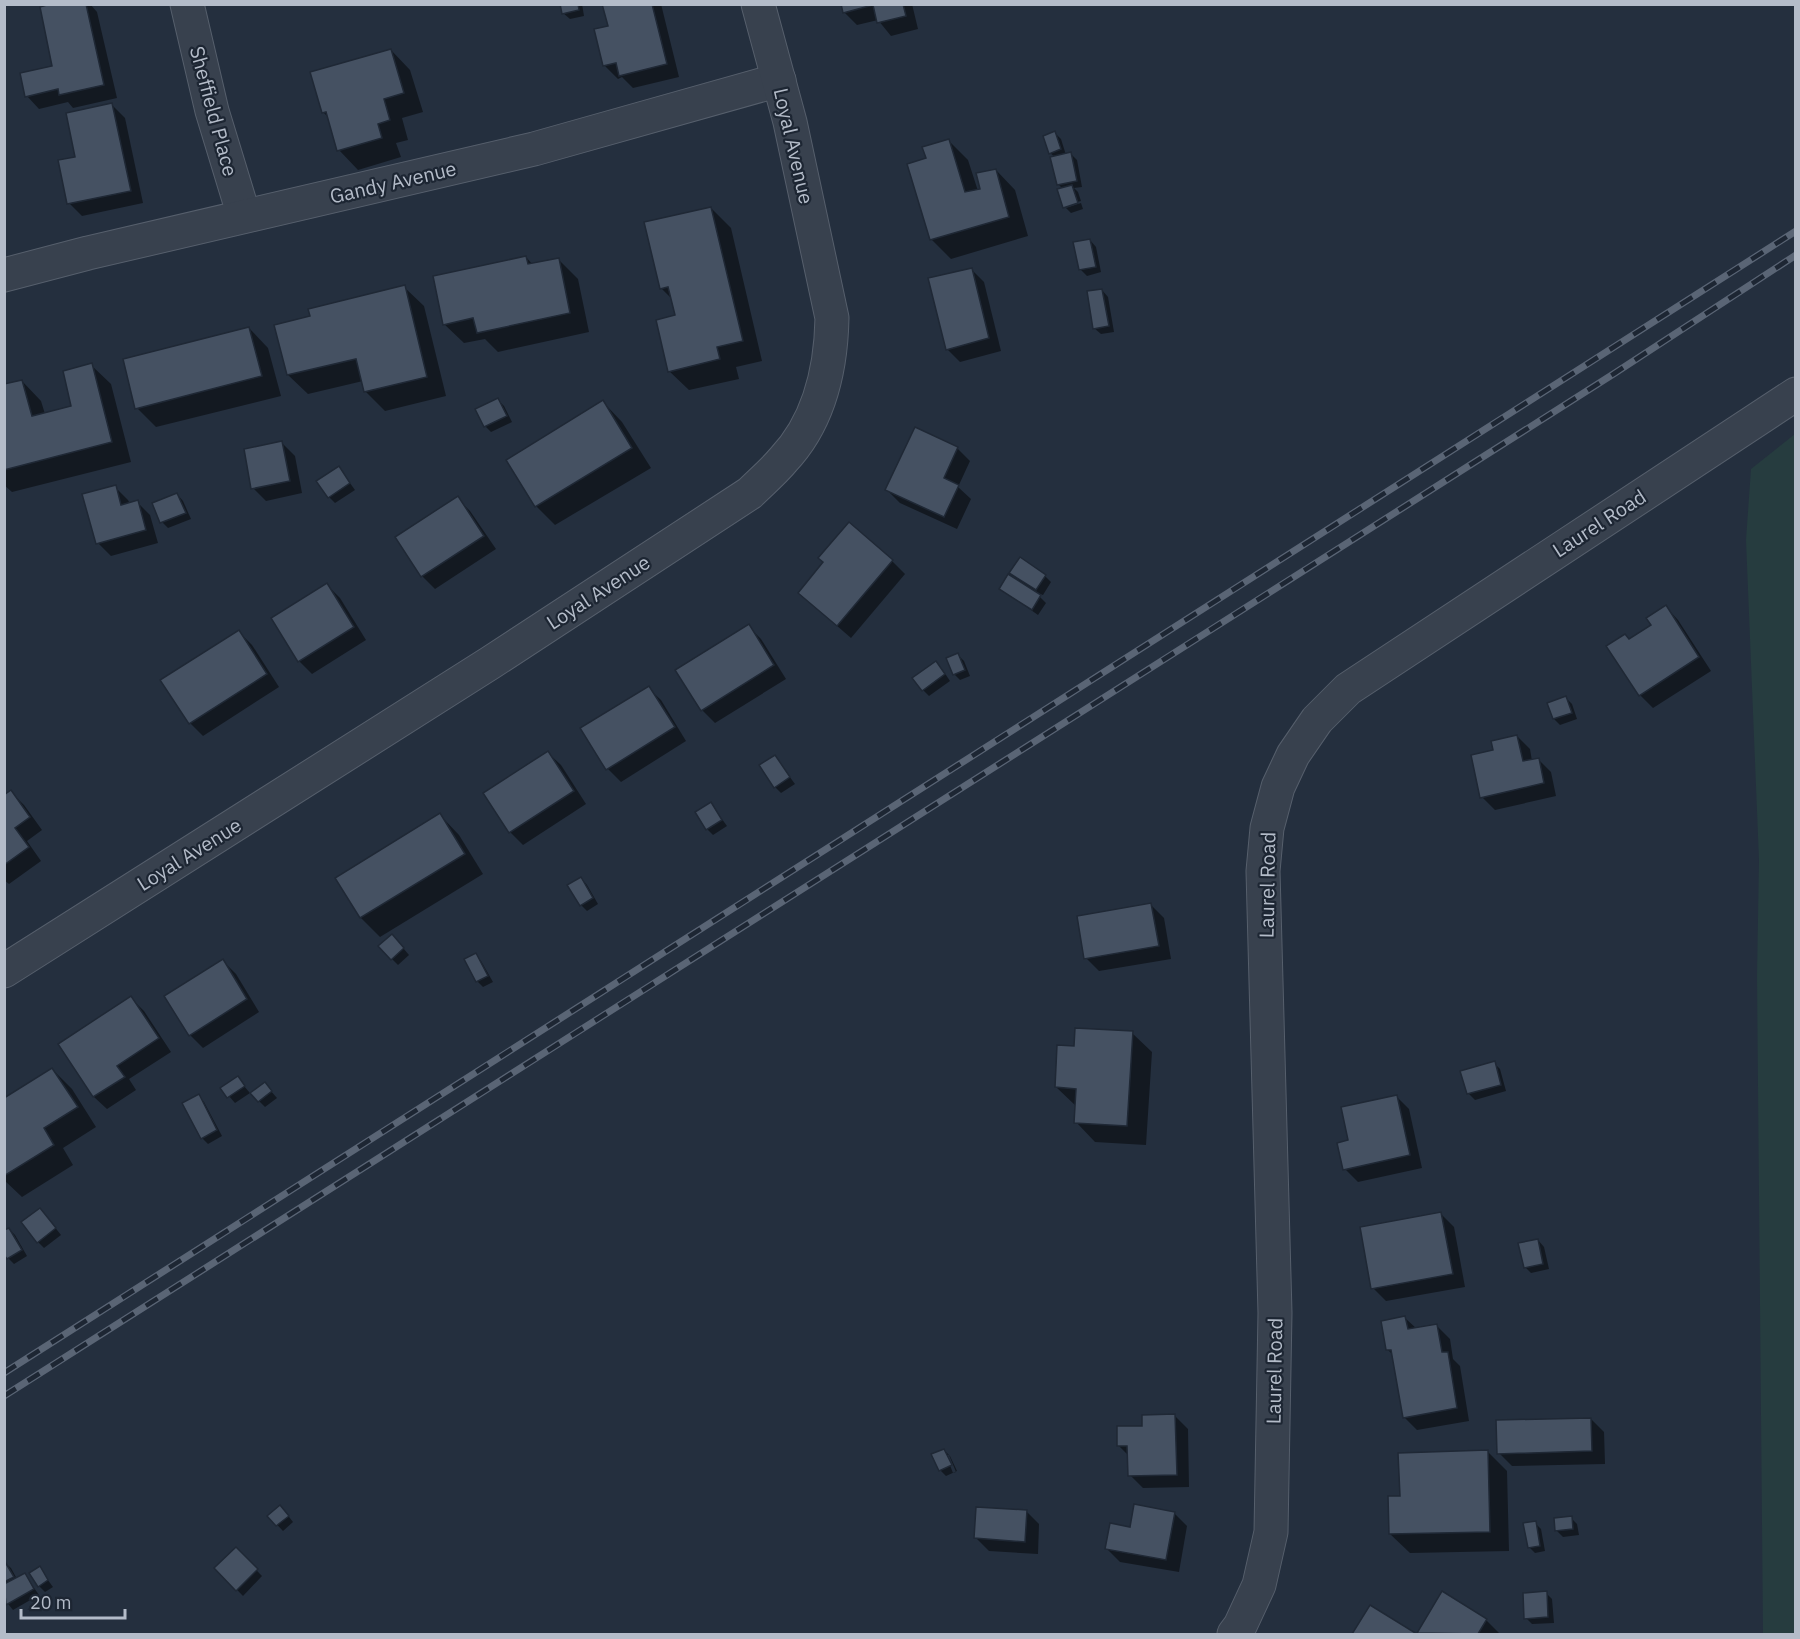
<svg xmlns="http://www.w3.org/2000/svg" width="1800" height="1639" font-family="'IBM Plex Sans',sans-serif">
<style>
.green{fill:#263c3f}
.shadow{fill:#0007;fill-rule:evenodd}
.building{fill:#455162;stroke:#1f2835;stroke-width:1.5}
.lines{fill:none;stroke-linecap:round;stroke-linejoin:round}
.street-casing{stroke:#565f6c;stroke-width:35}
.street{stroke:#38414e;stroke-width:33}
.rail-casing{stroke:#5a6575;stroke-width:7}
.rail{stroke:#1d2633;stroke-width:4.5;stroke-dasharray:14;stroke-linecap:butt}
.labels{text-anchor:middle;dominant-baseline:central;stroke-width:4.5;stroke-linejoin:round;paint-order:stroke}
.street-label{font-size:20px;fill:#b4bcc9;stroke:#1d2633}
</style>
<rect width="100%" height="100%" fill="#242f3e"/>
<polygon class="green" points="1795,434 1796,1634 1763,1634 1757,976 1759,860 1746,540 1751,469"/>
<g class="shadow">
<polygon points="41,4 90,4 97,12 117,98 73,108 68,102 39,109 27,96 54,67 44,7"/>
<polygon points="562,4 582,4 584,16 570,19 563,13"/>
<polygon points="604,4 661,4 679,77 633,88 622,77 618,79 605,66 596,30 610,27"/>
<polygon points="842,4 912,4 918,29 891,36 878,20 857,25 844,12"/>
<polygon points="391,50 410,70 423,112 402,118 408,140 396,143 401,157 358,170 339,150 329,118 323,112"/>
<polygon points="112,105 125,118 143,203 82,216 69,203 77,158"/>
<polygon points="1055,133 1061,139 1066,155 1071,154 1077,160 1082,187 1074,188 1078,192 1081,201 1066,205 1066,208 1081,203 1083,209 1071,213 1065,207 1063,189 1058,184 1055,157 1050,153"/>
<polygon points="949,141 968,160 978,191 982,190 996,170 1015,190 1028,236 951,259 931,239 928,159"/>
<polygon points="711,208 731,228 762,361 736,367 739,379 689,390 669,371 677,316 673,300 661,288"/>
<polygon points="1090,240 1096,247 1101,272 1087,276 1080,269"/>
<polygon points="526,257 533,265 558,259 578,279 589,332 498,352 485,339 464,343 444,324"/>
<polygon points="971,269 984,282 1001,351 960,362 947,349"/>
<polygon points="404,287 424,306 446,396 385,411 365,391 363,381 308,394 288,375 311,318"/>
<polygon points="1102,290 1108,297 1114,332 1101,334 1094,328"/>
<polygon points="249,328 268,348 281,396 156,427 137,408"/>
<polygon points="91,365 111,384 131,462 12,492 4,485 4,386 22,381 41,401 45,414 73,407"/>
<polygon points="498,400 504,406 512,422 491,432 485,426"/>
<polygon points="603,402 622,422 651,468 555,525 536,506"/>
<polygon points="282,443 295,456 302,493 266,501 253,488"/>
<polygon points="957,448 970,461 958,487 971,499 957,529 900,503 887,490"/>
<polygon points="339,468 355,490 335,503 329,497"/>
<polygon points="115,487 128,500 130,504 137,502 150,515 158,543 111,556 98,543"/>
<polygon points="177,494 183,501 191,519 168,528 162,522"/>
<polygon points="457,498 470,511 496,549 435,589 422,576 397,537"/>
<polygon points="892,561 905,574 851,638 813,605"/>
<polygon points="1011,573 1045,576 1051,582 1043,595 1036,593 1046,603 1038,615 1001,589 1021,583"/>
<polygon points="327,585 340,598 366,640 312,674 299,661"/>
<polygon points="1666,607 1678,620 1711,671 1653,708 1640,695 1629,640 1653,625"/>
<polygon points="748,626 761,639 786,679 715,723 702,710"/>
<polygon points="239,632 252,645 279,687 203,736 190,723"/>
<polygon points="958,655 964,661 970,676 960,680 954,674"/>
<polygon points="942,669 950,681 929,696 923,690"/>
<polygon points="648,688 661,700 686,741 621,782 608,769 582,729"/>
<polygon points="1566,698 1572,704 1577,719 1560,725 1554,719"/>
<polygon points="1517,736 1530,749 1532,761 1538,759 1551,772 1556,796 1495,810 1482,797 1495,751"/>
<polygon points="548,753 561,765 586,804 523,845 510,832"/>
<polygon points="775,757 795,784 781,793 775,787"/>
<polygon points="11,792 24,805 42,830 27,841 41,861 9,884 4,880 4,797"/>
<polygon points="711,804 727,826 713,835 707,829"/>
<polygon points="440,815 459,835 483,874 380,937 361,918"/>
<polygon points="581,878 587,885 598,904 587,911 581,905"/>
<polygon points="1151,905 1164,918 1171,959 1099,971 1086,958"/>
<polygon points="398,942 409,955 398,965 392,959"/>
<polygon points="475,955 481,961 493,982 483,987 477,981"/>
<polygon points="223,961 236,974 259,1012 203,1048 190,1035"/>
<polygon points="131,998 144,1011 171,1052 129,1079 136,1090 107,1109 94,1097 60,1044"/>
<polygon points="1132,1033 1152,1052 1146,1145 1095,1142 1076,1122 1077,1107 1056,1087 1075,1048"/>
<polygon points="1494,1063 1500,1069 1506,1091 1475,1100 1468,1093"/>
<polygon points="52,1069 72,1089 96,1127 63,1148 73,1165 22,1197 4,1180 4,1099"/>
<polygon points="237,1078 250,1093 235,1103 222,1088"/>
<polygon points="270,1090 277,1098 265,1107 259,1101"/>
<polygon points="198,1096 204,1102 222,1136 208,1144 202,1138"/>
<polygon points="1396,1096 1409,1109 1422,1168 1358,1182 1345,1169 1350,1141"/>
<polygon points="1441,1214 1454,1227 1465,1287 1386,1301 1373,1288"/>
<polygon points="46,1216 61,1235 44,1248 38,1242"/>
<polygon points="9,1229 15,1235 27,1256 14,1264 8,1258"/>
<polygon points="1538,1240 1544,1247 1549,1269 1531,1273 1525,1267"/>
<polygon points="1405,1318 1417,1329 1437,1326 1450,1339 1453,1359 1460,1366 1469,1421 1417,1430 1404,1417 1394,1356 1387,1349"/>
<polygon points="1175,1416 1188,1429 1189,1487 1143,1488 1130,1475 1129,1456 1119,1446 1144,1427"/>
<polygon points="1591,1419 1604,1432 1605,1464 1512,1466 1499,1453"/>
<path d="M944 1450 950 1456 957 1471 946 1476 940 1470ZM946 1455H949L956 1472 953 1473Z"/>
<polygon points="1488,1452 1507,1471 1509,1551 1410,1553 1390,1534 1401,1497"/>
<polygon points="1026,1511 1039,1524 1038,1554 989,1551 976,1538"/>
<polygon points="286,1513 293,1522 283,1531 269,1516"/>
<polygon points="1174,1513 1187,1526 1179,1572 1120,1562 1107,1549 1131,1529"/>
<polygon points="1571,1518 1577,1524 1579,1535 1563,1537 1557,1531"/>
<polygon points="1535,1523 1541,1529 1545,1551 1535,1553 1529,1547"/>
<polygon points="236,1549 262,1576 243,1596 216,1568"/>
<polygon points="4,1562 11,1568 17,1579 25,1575 39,1595 13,1610 4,1599"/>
<polygon points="39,1568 53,1587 45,1592 39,1586"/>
<polygon points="1546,1593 1552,1599 1554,1623 1532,1624 1526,1618"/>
<polygon points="1370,1607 1414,1634 1354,1634"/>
<polygon points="1486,1620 1499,1633 1498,1634 1421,1634 1419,1633"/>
</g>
<g class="building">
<polygon points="50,4 86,4 104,85 59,95 58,89 25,97 20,73 52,66 40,7"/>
<polygon points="560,4 578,4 579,10 562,14"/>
<polygon points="602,4 652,4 667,64 619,76 616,63 603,66 594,29 608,26"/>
<polygon points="841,4 903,4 906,16 877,23 873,5 843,13"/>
<polygon points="391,49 404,93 384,99 390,120 378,124 382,138 337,151 326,112 322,113 310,72"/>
<polygon points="112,103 131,191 67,204 58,160 75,157 66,113"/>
<polygon points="1055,131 1061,149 1049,154 1043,136"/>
<polygon points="949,139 965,192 980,189 976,173 996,169 1009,217 930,240 907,164 926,158 922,147"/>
<polygon points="1071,152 1077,181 1057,185 1050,157"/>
<polygon points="1072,185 1078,203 1063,208 1057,189"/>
<polygon points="711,207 743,341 717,347 720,359 668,372 656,320 675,315 668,287 660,289 644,222"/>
<polygon points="1090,239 1096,267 1079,270 1073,242"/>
<polygon points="526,256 528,264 559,258 570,313 477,333 473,318 443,325 433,276"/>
<polygon points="972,268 989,338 946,350 928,278"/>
<polygon points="405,285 427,377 364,392 356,359 287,375 274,325 310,316 308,309"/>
<polygon points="1102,289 1109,326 1093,329 1087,291"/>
<polygon points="249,327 262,376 135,409 123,359"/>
<polygon points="92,363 112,442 4,470 4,384 22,380 32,416 71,406 63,371"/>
<polygon points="498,398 507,416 484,427 475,409"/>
<polygon points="603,400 632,448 535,507 506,460"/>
<polygon points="915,427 958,447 944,478 959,485 944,517 885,490"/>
<polygon points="282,441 290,481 251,489 244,449"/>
<polygon points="339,466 350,483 328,498 316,481"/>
<polygon points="116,485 121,505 138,500 146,530 96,544 82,494"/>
<polygon points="177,493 186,513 160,523 152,503"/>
<polygon points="458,496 484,536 421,577 395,537"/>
<polygon points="849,522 893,560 837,626 798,593 823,562 818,558"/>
<polygon points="1020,557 1046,575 1036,590 1009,573"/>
<polygon points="1008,574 1041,595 1032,610 999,589"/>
<polygon points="327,583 354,627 298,662 271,618"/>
<polygon points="1666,605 1699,657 1639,696 1606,646 1625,634 1629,639 1651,625 1646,618"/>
<polygon points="749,624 774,665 701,711 675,670"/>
<polygon points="239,630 267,674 189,724 160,680"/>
<polygon points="958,653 965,670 953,675 946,658"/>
<polygon points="936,661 945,674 922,691 912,678"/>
<polygon points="649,686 675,727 606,770 580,728"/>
<polygon points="1566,696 1572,713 1553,719 1547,703"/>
<polygon points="1517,735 1523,761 1539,758 1544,783 1480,798 1471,755 1493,750 1491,741"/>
<polygon points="548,751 574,791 509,833 483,793"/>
<polygon points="775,755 790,777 774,788 759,765"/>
<polygon points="11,790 30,817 15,828 29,847 4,865 4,795"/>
<polygon points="711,802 722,820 706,830 695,812"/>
<polygon points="440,813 465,854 360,918 335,878"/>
<polygon points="581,877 593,898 580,906 567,885"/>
<polygon points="1151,903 1159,946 1084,959 1077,916"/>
<polygon points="392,934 404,948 391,960 378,946"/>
<polygon points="476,953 488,976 476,982 464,959"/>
<polygon points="223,959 247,999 189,1036 164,996"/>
<polygon points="131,996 159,1038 117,1066 125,1077 93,1097 58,1044"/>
<polygon points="1075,1028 1133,1031 1127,1126 1074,1123 1076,1089 1055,1087 1057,1045 1074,1046"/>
<polygon points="1495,1061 1501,1085 1467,1094 1460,1071"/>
<polygon points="52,1068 78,1107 44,1128 54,1145 4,1176 4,1098"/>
<polygon points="238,1076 245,1086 227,1098 220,1088"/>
<polygon points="265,1082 272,1091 258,1102 250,1093"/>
<polygon points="199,1094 217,1130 201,1139 182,1103"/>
<polygon points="1397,1095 1410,1155 1343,1170 1337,1143 1348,1140 1341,1107"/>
<polygon points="40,1208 56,1228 37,1243 21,1222"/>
<polygon points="1441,1212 1453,1274 1371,1289 1360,1227"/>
<polygon points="9,1228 22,1250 7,1259 4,1255 4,1230"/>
<polygon points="1538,1239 1543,1264 1524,1268 1518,1243"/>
<polygon points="1405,1316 1408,1329 1437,1324 1442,1352 1448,1352 1457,1408 1403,1418 1391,1350 1386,1350 1381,1321"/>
<polygon points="1175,1414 1177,1475 1128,1476 1127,1446 1117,1446 1117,1426 1142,1426 1142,1415"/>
<polygon points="1591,1418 1592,1451 1497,1454 1496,1420"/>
<polygon points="944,1449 952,1465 939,1471 931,1454"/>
<polygon points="1488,1450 1490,1532 1389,1534 1388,1496 1400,1496 1398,1453"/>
<polygon points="1134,1504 1175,1512 1166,1560 1105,1549 1110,1523 1130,1527"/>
<polygon points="280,1505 289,1516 276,1526 267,1516"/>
<polygon points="976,1507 1027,1510 1025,1542 974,1538"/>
<polygon points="1572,1516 1573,1529 1555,1531 1554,1518"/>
<polygon points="1536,1521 1540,1546 1528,1548 1523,1523"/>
<polygon points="236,1547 258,1569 236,1591 214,1568"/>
<polygon points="4,1560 14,1577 4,1582"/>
<polygon points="40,1566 48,1580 38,1587 29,1573"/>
<polygon points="25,1573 34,1589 6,1605 4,1584"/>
<polygon points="1442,1591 1487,1619 1478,1634 1417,1633"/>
<polygon points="1547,1591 1548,1617 1524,1619 1523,1593"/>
<polygon points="1370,1605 1417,1634 1352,1634"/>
</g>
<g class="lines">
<defs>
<g id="street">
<polyline points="187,4 212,111 244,216"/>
<polyline points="4,275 88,253 534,149 779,80"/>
<path d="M4 971 490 663 750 493C761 482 773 472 783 460 819 422 831 369 832 318L790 122 758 4"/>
<polyline points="1234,1634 1240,1626 1259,1585 1271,1532 1275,1313 1263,871 1267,828 1278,787 1293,755 1317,720 1348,689 1796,394"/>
</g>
</defs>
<use href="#street" class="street-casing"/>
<use href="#street" class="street"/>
<defs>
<g id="rail">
<polyline points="4,1373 1796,231"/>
<polyline points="4,1396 1615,373 1796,255"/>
</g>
</defs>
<use href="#rail" class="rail-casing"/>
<use href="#rail" class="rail"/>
</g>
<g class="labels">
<g class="street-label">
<text transform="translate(214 111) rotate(75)">Sheffield Place</text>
<text transform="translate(794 146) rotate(77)">Loyal Avenue</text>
<text transform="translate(393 182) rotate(-13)">Gandy Avenue</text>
<text transform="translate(1599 523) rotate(-33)">Laurel Road</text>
<text transform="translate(598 592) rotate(-33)">Loyal Avenue</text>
<text transform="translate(189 854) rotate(-32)">Loyal Avenue</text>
<text transform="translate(1267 885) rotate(-89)">Laurel Road</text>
<text transform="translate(1274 1371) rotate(-89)">Laurel Road</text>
</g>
</g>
<rect width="1800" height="1639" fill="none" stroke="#b4bcc9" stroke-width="12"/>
<path d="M21 1609v9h104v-9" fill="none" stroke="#b4bcc9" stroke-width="3"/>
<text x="30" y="1609" font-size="18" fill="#b4bcc9" stroke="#1d2633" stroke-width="4.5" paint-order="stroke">20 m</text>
</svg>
